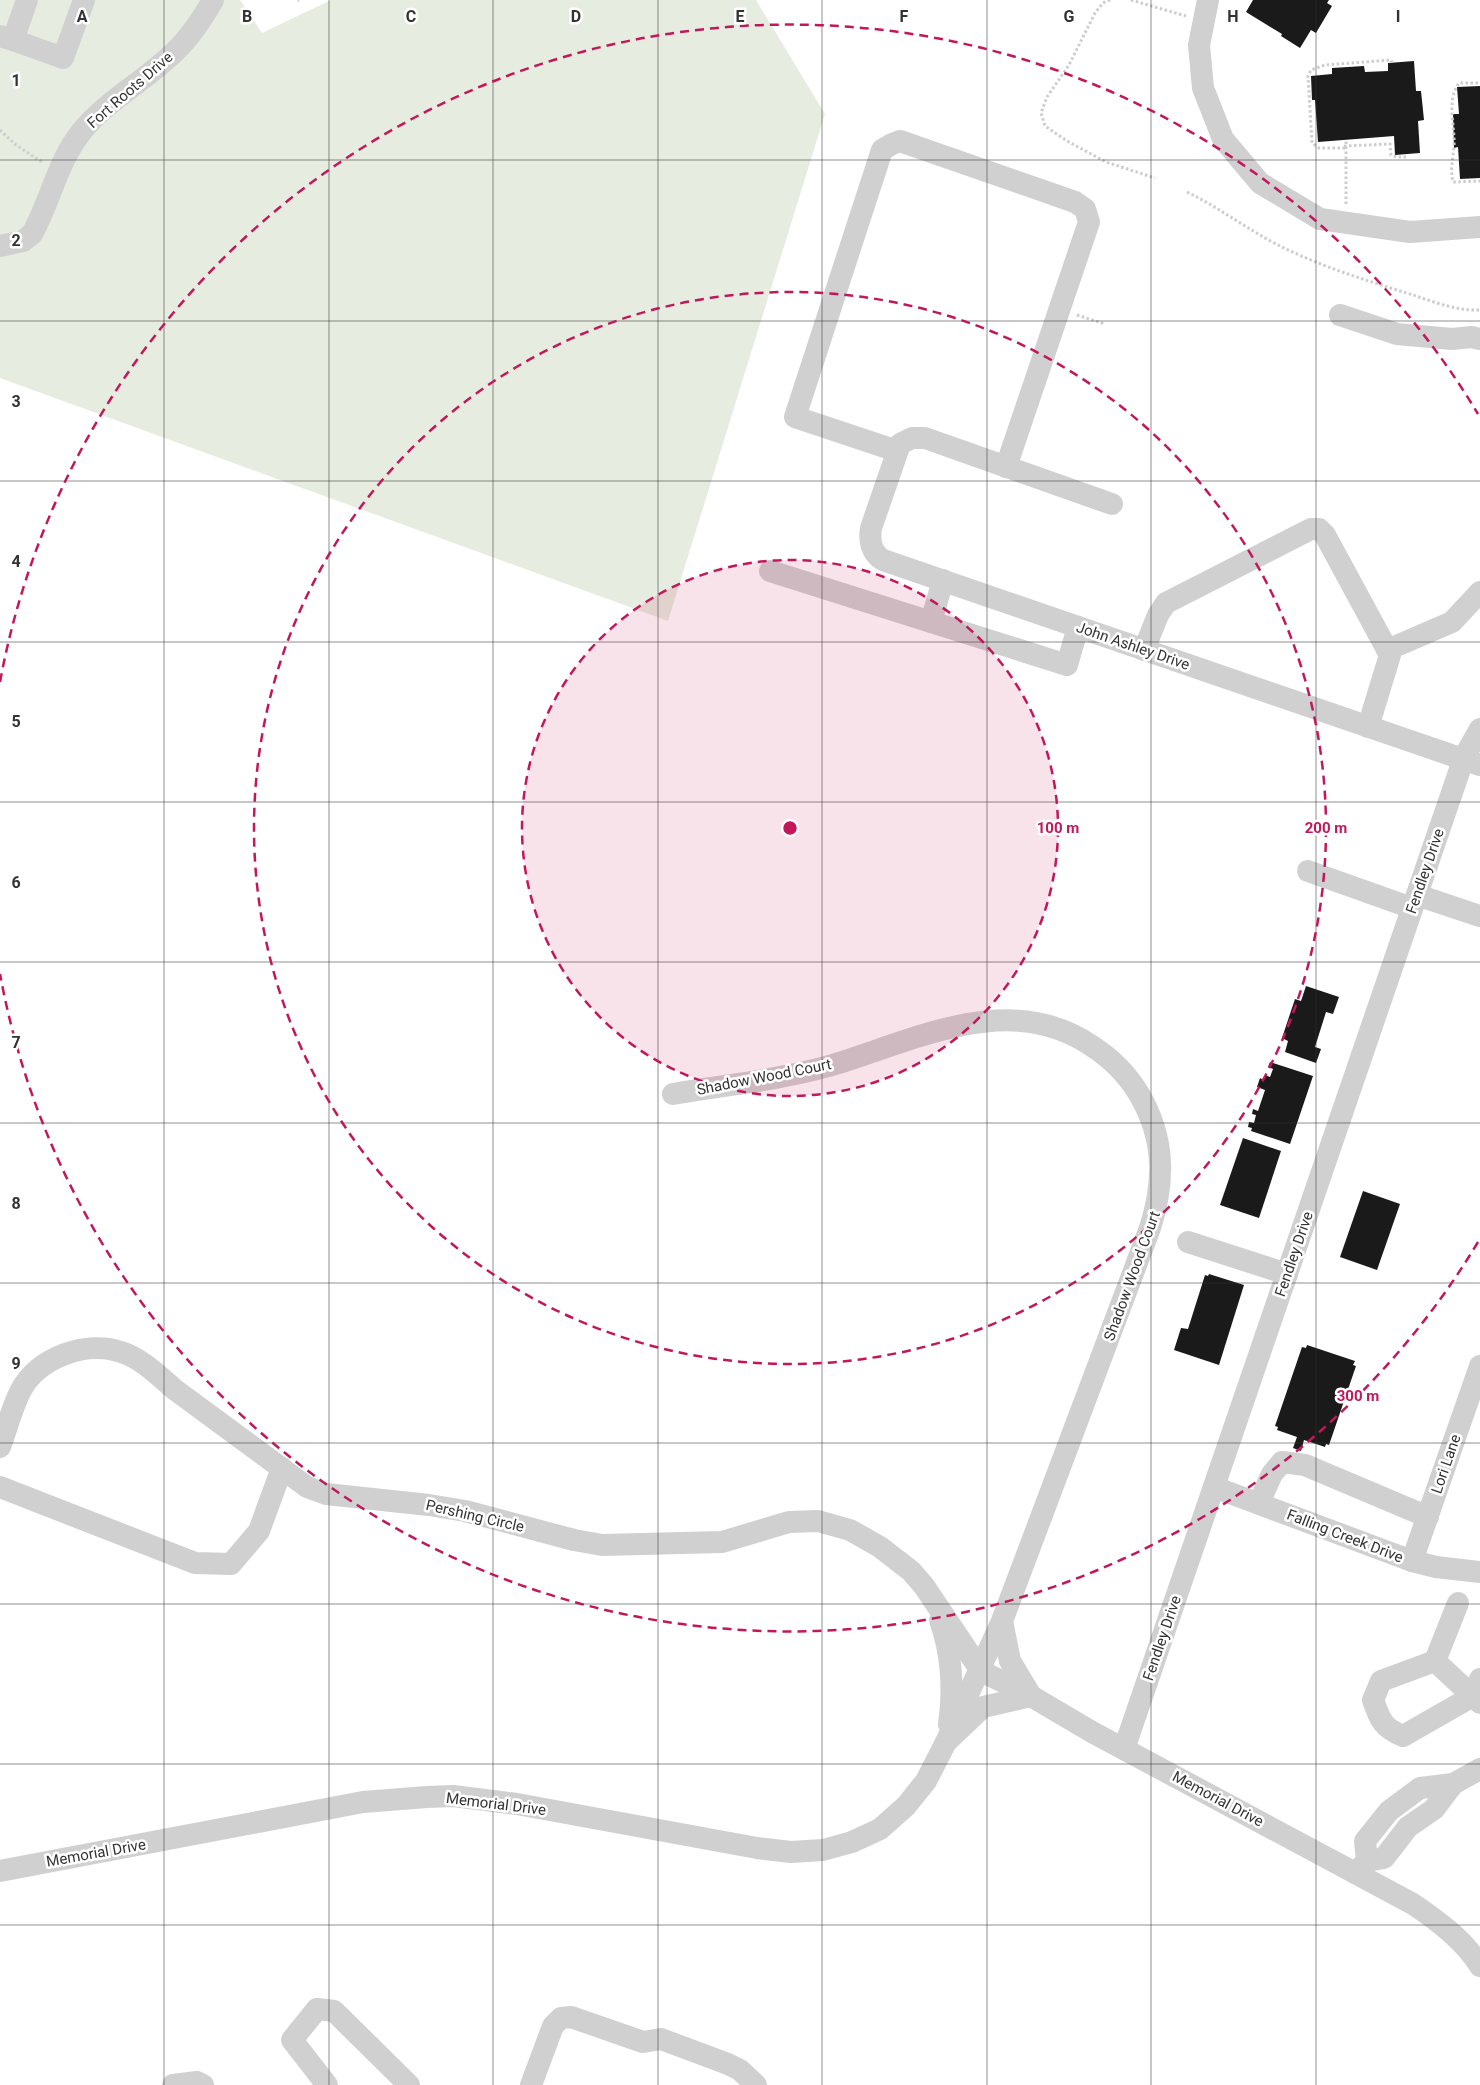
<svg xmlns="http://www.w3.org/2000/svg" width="1480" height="2085" font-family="Roboto,sans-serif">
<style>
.green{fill:#e6ecdf}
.building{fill:#1a1a1a}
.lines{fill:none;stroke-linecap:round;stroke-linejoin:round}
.path{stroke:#cdcdcd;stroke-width:3;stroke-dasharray:2.5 2.5;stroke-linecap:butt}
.minor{stroke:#d0d0d0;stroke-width:22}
.grid{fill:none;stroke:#333;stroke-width:1;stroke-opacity:0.55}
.ring{fill:none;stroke:#c2185b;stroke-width:2.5;stroke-dasharray:9 6}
.labels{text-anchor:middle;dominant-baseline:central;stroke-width:5;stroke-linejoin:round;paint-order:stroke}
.street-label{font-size:15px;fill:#333;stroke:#fff}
.grid-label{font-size:16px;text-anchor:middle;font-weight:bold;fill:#333;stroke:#fff;stroke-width:5;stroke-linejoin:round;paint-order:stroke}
.centre{fill:#c2185b;stroke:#fff;stroke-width:2.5}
.ring-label{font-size:15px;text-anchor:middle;font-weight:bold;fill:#c2185b;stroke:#fff;stroke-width:5;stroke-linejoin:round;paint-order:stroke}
</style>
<rect width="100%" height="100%" fill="#fff"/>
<polygon class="green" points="0,0 240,0 262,33 331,0 756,0 825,114 668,621 0,378"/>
<g class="building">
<polygon points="1253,0 1329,0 1327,3 1332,6 1316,33 1311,30 1300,48 1281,36 1282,34 1246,12"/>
<polygon points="1414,61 1416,91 1421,91 1424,120 1418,121 1420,153 1395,155 1394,136 1318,142 1315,100 1312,100 1311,76 1332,74 1332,68 1364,66 1365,72 1388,71 1388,63"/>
<polygon points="1480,86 1480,178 1460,179 1458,147 1454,148 1453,114 1459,114 1457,87"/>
<polygon points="1306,986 1339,997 1333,1014 1326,1012 1315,1047 1321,1049 1316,1063 1285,1052 1288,1041 1282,1038 1295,999 1301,1001"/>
<polygon points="1270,1062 1313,1076 1290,1144 1251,1131 1252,1128 1248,1127 1249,1122 1254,1123 1256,1115 1252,1114 1253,1109 1258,1111 1265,1090 1257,1087 1260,1078 1263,1080 1265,1075 1270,1077 1273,1069 1268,1067"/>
<polygon points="1243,1138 1281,1151 1259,1218 1220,1205"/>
<polygon points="1363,1191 1400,1204 1377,1270 1340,1257"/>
<polygon points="1209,1274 1244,1285 1219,1365 1174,1350 1181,1328 1188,1329 1205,1275 1208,1276"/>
<polygon points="1307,1345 1355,1361 1353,1365 1356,1366 1329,1445 1326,1444 1325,1447 1304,1440 1301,1451 1293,1448 1297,1437 1277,1430 1278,1427 1275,1426 1302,1347 1306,1348"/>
</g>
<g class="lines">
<g class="path">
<polyline points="298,0 299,1"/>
<polyline points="1110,0 1103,3 1095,13 1069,65 1047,97 1041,113 1045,126 1067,141 1106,162 1155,178"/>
<polyline points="1131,0 1186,16"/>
<path d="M1478 83H1459C1446 101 1455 125 1454 146 1453 159 1450 169 1453 182L1480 181"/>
<polyline points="0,130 16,145 42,162"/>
<polyline points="1344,146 1390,144 1391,155 1397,157 1406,157"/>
<polyline points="1345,148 1319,148 1312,143 1308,76 1311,70 1325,65 1391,60 1392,63"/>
<path d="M1187 192C1220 208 1248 230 1280 246 1322 267 1368 281 1413 295 1434 302 1457 311 1480 310"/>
<polyline points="1346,204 1346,140"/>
<polyline points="1077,315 1105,324"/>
</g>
<g class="minor">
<polyline points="1208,0 1199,45 1203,88 1223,139 1260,183 1320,219 1410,232 1480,227"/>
<polyline points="0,36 13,40 27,0"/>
<polyline points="13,40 63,58 84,0"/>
<path d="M0 246 23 241 32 234C51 200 57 162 82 131 107 101 141 83 169 57 188 41 201 21 213 0"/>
<polyline points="1340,315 1397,334 1452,339 1472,337 1480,339"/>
<polyline points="897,451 795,417 882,150 892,144 900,141 1075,202 1085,209 1089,222 1006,467"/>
<path d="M1112 504 925 438H912L900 444 871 528C869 540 871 553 883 560L1480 765"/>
<polyline points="770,571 1067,665 1078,627"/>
<polyline points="931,622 943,580"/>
<polyline points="1144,650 1158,615 1166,603 1311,529 1319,529 1325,535 1390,655 1368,727"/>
<polyline points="1387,650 1452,622 1480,592"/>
<polyline points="1308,871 1412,908"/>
<polyline points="1417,895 1480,916"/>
<path d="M673 1094C725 1085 778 1080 829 1066 914 1041 1009 989 1092 1046 1112 1059 1127 1074 1139 1094 1165 1138 1165 1181 1150 1228L1002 1621 946 1742"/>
<polyline points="1188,1242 1287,1274"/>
<path d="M0 1447C7 1428 12 1407 21 1390 39 1357 87 1340 121 1352 141 1358 159 1376 174 1389L307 1487 326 1494 429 1505 465 1511 574 1540 602 1545 722 1542 789 1522 818 1521 850 1530 880 1547 911 1571 924 1586 981 1671 1031 1696 1092 1732 1413 1904C1438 1921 1464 1940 1480 1966"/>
<polyline points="0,1487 195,1563 231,1564 259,1531 282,1468"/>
<polyline points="1214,1487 1412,1561 1436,1567 1480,1572"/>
<polyline points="1259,1503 1272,1474 1282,1462 1305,1465 1428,1517"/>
<polyline points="1412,1561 1480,1366"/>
<path d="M940 1620C952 1654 954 1688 949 1724"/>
<polyline points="1002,1621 1010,1661 1031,1696"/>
<polyline points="1435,1661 1458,1603"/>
<path d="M1480 1679 1473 1696 1403 1736C1383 1728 1380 1720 1373 1700L1381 1681 1435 1661 1480 1703"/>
<polyline points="1124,1749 1459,772 1463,759 1480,729"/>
<polyline points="1453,1784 1480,1769"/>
<polyline points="0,1871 363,1802 427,1797 453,1796 517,1804 757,1848 791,1852 823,1850 852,1842 880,1829 906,1806 926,1781 946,1742 983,1707 1031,1696"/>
<polyline points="1355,1873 1367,1861 1384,1858 1408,1827 1434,1809 1453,1784 1420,1788 1389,1811 1365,1841 1367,1861"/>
<polyline points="173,2085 197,2082 203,2085"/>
<polyline points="327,2085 292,2040 317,2009 334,2011 409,2085"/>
<polyline points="531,2085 553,2026 561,2018 571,2017 643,2042 661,2039 728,2064 740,2070 756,2085"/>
</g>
</g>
<path class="grid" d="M164 0V2085M329 0V2085M493 0V2085M658 0V2085M822 0V2085M987 0V2085M1151 0V2085M1316 0V2085M0 160H1480M0 321H1480M0 481H1480M0 642H1480M0 802H1480M0 962H1480M0 1123H1480M0 1283H1480M0 1443H1480M0 1604H1480M0 1764H1480M0 1925H1480"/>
<circle cx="790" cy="828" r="268" fill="#c2185b" fill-opacity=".12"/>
<g class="ring">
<circle cx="790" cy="828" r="268"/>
<circle cx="790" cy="828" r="536"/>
<path d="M1478 1242A803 803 0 0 1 0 974M0 682A803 803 0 0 1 1478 414"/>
</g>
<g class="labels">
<g class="street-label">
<text transform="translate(130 90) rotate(-41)">Fort Roots Drive</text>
<text transform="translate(1133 646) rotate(19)">John Ashley Drive</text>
<text transform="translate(1425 871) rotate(-71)">Fendley Drive</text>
<text transform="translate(764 1077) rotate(-11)">Shadow Wood Court</text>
<text transform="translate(1294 1254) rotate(-71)">Fendley Drive</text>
<text transform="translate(1132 1276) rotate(-70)">Shadow Wood Court</text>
<text transform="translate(1446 1464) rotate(-71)">Lori Lane</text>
<text transform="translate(475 1516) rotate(13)">Pershing Circle</text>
<text transform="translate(1345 1536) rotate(21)">Falling Creek Drive</text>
<text transform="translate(1162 1638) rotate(-71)">Fendley Drive</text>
<text transform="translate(1218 1799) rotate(28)">Memorial Drive</text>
<text transform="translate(496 1804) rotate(7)">Memorial Drive</text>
<text transform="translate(96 1853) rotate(-10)">Memorial Drive</text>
</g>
</g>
<g class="grid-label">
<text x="82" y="22">A</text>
<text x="247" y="22">B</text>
<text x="411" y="22">C</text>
<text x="576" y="22">D</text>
<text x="740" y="22">E</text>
<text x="904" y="22">F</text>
<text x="1069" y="22">G</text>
<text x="1233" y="22">H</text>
<text x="1398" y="22">I</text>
<text x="16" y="86">1</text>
<text x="16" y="246">2</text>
<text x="16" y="407">3</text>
<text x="16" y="567">4</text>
<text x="16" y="727">5</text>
<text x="16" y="888">6</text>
<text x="16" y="1048">7</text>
<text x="16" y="1209">8</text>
<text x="16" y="1369">9</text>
</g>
<circle cx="790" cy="828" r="8" class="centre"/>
<g class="ring-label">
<text x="1058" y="833">100 m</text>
<text x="1326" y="833">200 m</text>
<text x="1358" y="1401">300 m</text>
</g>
</svg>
